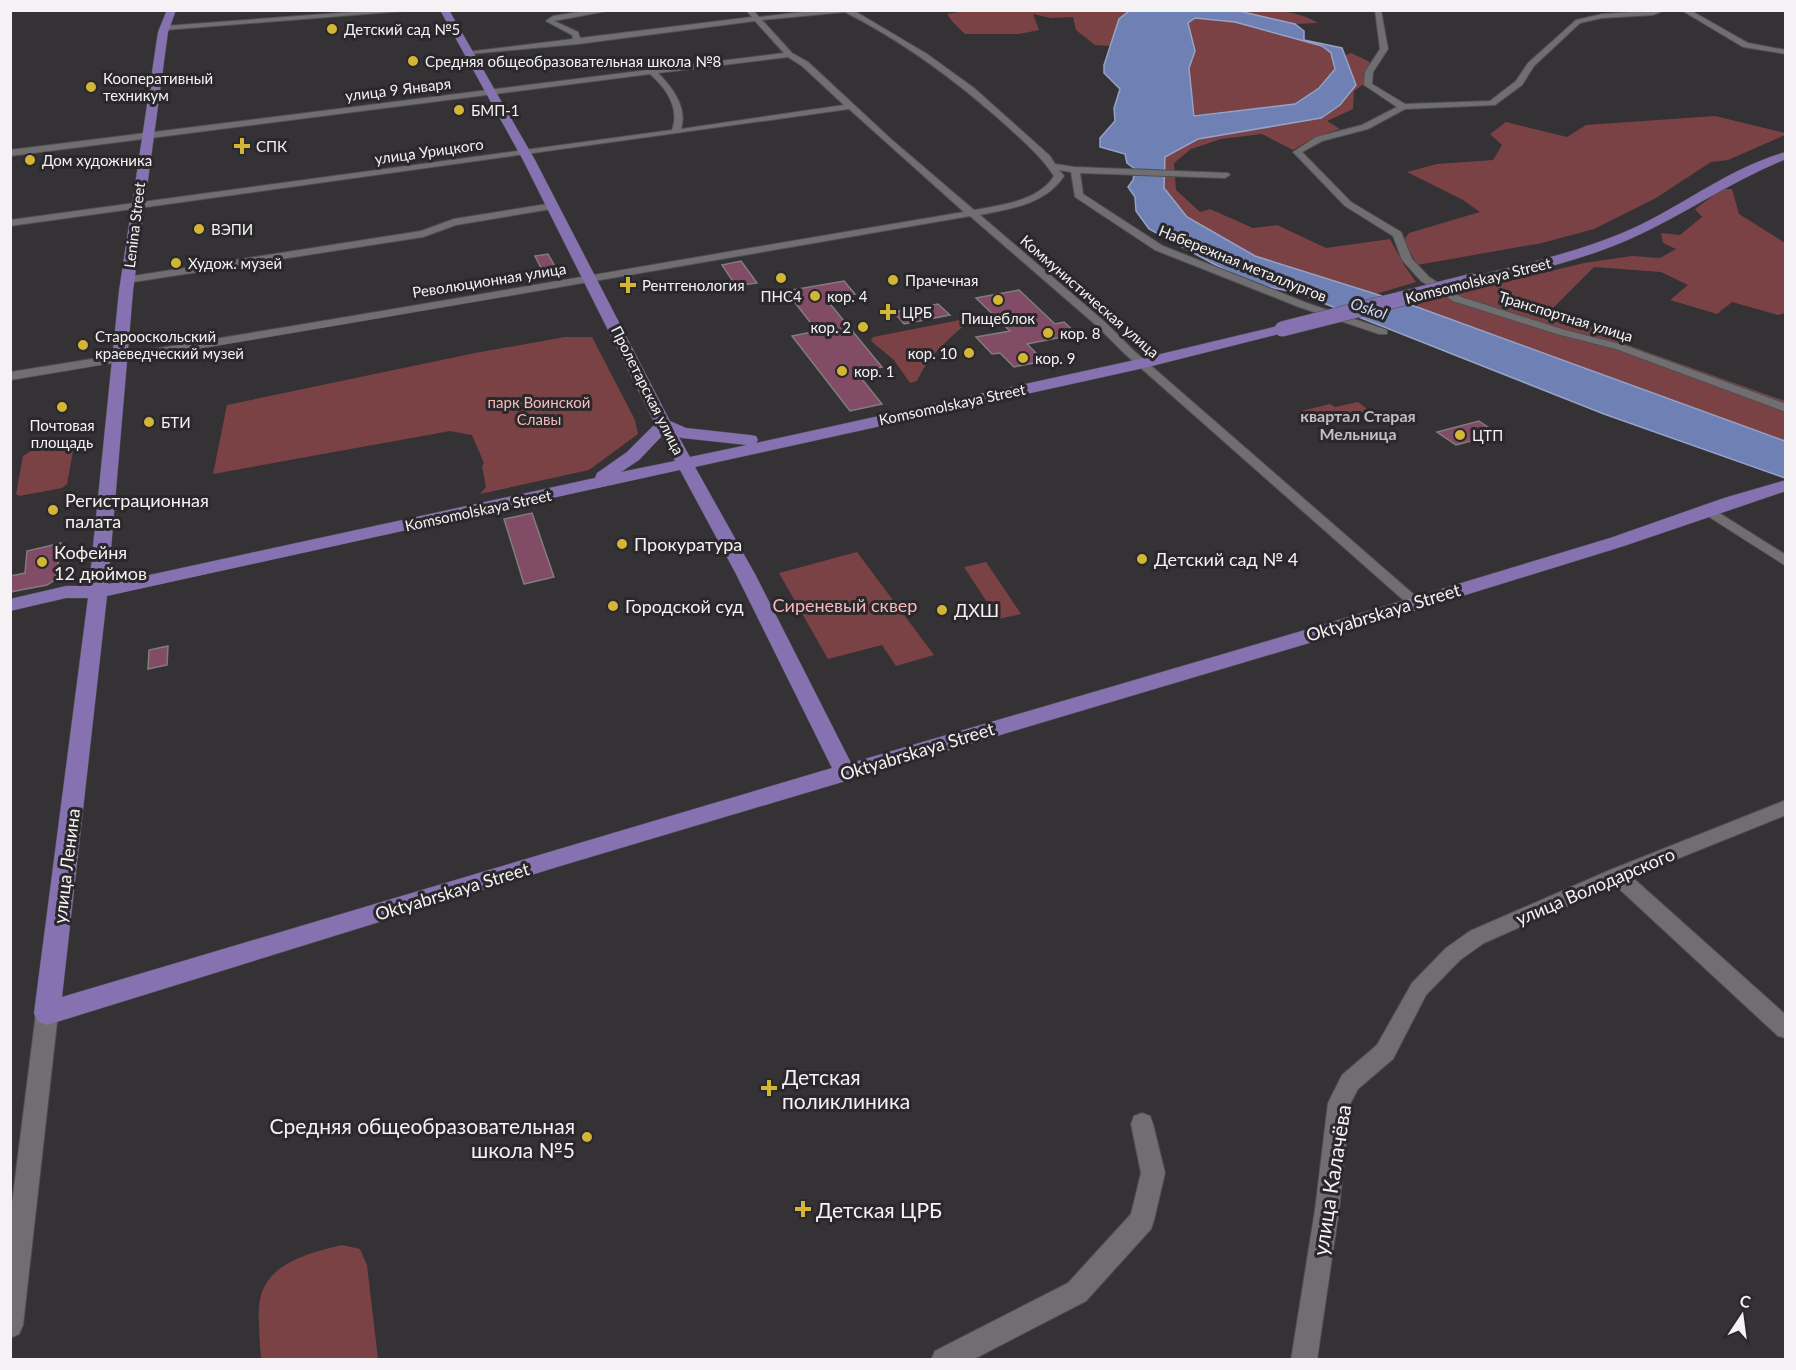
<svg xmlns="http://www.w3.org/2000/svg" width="1796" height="1370" font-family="Lato,sans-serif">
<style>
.green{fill:#7b4246}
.water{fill:#6f80b4;stroke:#97a2c7;stroke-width:1.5;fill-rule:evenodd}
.building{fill:#824b66;stroke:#817d7f;stroke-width:1.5}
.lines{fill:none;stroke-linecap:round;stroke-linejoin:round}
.minor-casing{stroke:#4f4e50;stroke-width:2}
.major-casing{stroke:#4f4e50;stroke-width:1}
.minor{fill:#706e70;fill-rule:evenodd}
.major{fill:#8672b1;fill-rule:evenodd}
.major-bridge-casing{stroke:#4f4e50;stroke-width:16;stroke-linecap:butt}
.major-bridge{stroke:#8672b1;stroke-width:15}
.poi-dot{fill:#d3b635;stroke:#2a282a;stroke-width:2}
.labels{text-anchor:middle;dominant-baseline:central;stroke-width:6;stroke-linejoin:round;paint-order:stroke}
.far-poi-label{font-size:15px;fill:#f4f2f4;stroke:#2a282a;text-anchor:start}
.far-street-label{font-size:15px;fill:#f4f2f4;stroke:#2a282a}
.far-park-label{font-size:15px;fill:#f4babc;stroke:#2a282a}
.far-water-label{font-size:16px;font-style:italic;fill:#cad6f5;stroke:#2a282a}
.far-neighbourhood-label{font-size:16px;font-weight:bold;fill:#c2bfc2;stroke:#2a282a}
.poi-label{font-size:18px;fill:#f4f2f4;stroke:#2a282a;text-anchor:start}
.park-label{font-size:18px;fill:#f4babc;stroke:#2a282a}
.street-label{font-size:18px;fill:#f4f2f4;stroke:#2a282a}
.near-poi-label{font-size:21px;fill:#f4f2f4;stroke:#2a282a;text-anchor:start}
.near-street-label{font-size:21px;fill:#f4f2f4;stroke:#2a282a}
</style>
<rect width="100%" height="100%" fill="#343234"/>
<g class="green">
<polygon points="972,10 1129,11 1119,19 1111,46 1095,45 1076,30 1073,17 1051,18 1033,14 1039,30 1019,34 965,34 952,21 947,14"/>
<path d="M1239 11C1268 11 1293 8 1318 23L1295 24Z"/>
<polygon points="1195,18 1235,22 1322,46 1331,53 1334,69 1318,88 1294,104 1195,115 1189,68 1195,51 1188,23"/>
<polygon points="1351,53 1370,62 1364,84 1354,91 1353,109 1327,121 1340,129 1315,137 1293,150 1262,134 1221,139 1191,149 1174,163 1176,190 1200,212 1210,209 1253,228 1277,225 1326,248 1390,239 1404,265 1416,282 1376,294 1255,256 1187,217 1164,188 1165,157 1198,139 1321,118 1356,85 1344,56"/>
<polygon points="1715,116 1785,133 1785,135 1728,160 1711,162 1656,198 1594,229 1542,243 1417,265 1404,240 1409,233 1480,212 1463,200 1407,172 1437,164 1493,160 1502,145 1490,134 1506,122 1567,137 1586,125"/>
<polygon points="1722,189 1732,189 1739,214 1785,243 1785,313 1778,315 1732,302 1717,314 1670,300 1688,285 1661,272 1594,267 1553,308 1625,344 1785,401 1785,441 1417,307 1418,303 1584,263 1632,256 1660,258 1676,249 1663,243 1661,233 1680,235 1702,217 1695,209"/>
<path d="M970 318H973C950 338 930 353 917 381L910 383 894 360 871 341 873 337Z"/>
<polygon points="565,337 592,337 635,420 638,434 589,470 480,494 486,487 482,466 484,463 472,435 450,431 213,474 227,405 475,353"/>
<polygon points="1358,402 1370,411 1314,425 1297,412 1330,404 1335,407"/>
<polygon points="66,444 74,445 67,484 62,488 19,496 16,494 23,456 31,451"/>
<polygon points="857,552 934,655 896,666 882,645 828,659 779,573"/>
<polygon points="986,562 1021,614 998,619 964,567"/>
<path d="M342 1245 360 1249 367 1265 378 1359H261C260 1342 258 1324 259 1307 262 1264 306 1254 342 1245Z"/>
</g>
<path class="water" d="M1129 11H1239L1295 24 1304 31V40L1342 48 1356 85 1340 105 1321 118 1198 139 1165 157 1164 188 1187 217 1255 256 1417 307 1785 441V478L1604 414 1298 293 1259 285 1238 277 1149 229 1136 211 1135 197 1128 187 1133 180 1135 169 1127 163 1125 154 1100 147V138L1115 121 1114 108 1120 89 1104 73V65L1119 19ZM1195 18 1235 22 1322 46 1331 53 1335 69 1319 88 1295 104 1194 116 1189 68 1195 51 1188 23Z"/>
<g class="building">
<polygon points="548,254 558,272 544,274 535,256"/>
<polygon points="741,261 757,283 736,286 722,265"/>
<polygon points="844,281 855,294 826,299 882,367 857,373 882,404 850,411 792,336 817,331 786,291"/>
<polygon points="1019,290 1055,324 1064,322 1077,334 1027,344 1044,361 1014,367 1000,353 992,354 976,337 1010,331 976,298"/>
<polygon points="938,304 950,315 904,324 894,312"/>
<polygon points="1479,421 1498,434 1456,445 1437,432"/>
<polygon points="532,513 554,577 524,584 504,519"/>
<polygon points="61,543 56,579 47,585 10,592 10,576 25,573 27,551"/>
<polygon points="168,646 167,665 148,669 149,650"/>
</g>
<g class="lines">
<defs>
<g id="minor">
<polygon points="379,10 417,10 165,30 161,28 165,26"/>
<path d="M591 10H612L554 21 578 32 580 38 752 17 746 10H753L759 17 818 10H853L927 54 974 88 1050 156 1055 164 1075 167 1228 173 1230 175 1225 178 1080 173 1083 194 1163 246 1307 303 1387 330V334H1379L1299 307 1155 250 1075 197 1071 172 1059 170 1064 176C1046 204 1010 209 980 215L1105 322 1133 350 1419 599 1422 602 1419 605H1409L1125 354 1097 326 970 216C650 271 331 328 10 380V372C329 322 646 265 964 212L849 109 10 226V220L672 130C680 108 666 88 650 74L10 156V150L784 53 755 21 578 44 470 54 466 52 573 39 572 35 546 21 553 16ZM845 12C904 42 958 82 1007 126 1024 142 1041 156 1054 176 1039 201 1001 205 974 210L892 140 808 62 792 53 762 20ZM788 57 802 66 844 105 681 129C688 108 672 87 658 73Z"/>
<polygon points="1375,10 1381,10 1388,49 1373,72 1372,84 1405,104 1490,101 1516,81 1528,63 1576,20 1602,14 1665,10 1653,15 1602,18 1580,23 1534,66 1522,85 1495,105 1405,109 1368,129 1322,141 1302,152 1351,202 1401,232 1412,259 1429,277 1461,297 1565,330 1624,345 1786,404 1786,412 1616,349 1557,334 1453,301 1421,281 1402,260 1393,236 1345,206 1293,152 1316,137 1362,125 1397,107 1364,85 1365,72 1380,49"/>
<polygon points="1681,10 1690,10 1748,43 1786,50 1786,54 1743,47"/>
<polygon points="554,203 557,204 557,208 456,225 423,237 127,283 122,280 127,277 421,231 454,219"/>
<polygon points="1708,506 1786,555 1786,566 1703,513 1701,510"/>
<polygon points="1786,800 1786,815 1632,877 1786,1015 1786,1038 1778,1036 1615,885 1484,943 1460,960 1426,995 1393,1059 1358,1089 1350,1104 1339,1210 1317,1360 1291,1360 1315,1210 1328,1103 1342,1075 1377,1045 1412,983 1446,948 1470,931 1610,870"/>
<polygon points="47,1004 54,1006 58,1013 23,1325 19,1334 10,1338 10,1219 36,1013 40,1006"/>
<polygon points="1142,1113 1150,1116 1153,1124 1165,1173 1154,1220 1151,1229 1086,1301 972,1360 931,1360 935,1351 1068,1283 1131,1214 1141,1173 1131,1124 1134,1116"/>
</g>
<g id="major">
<path d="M167 10H176L168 32 133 291 108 584 595 478 597 473 627 452 655 424 523 160 440 10H449L535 160 670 421 686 428 750 435 756 436 758 440 756 443 1144 358 1282 325 1289 329 1287 332 1144 368 695 467 755 574 851 763 1322 625 1610 538 1724 498 1786 480V491L1624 546 1336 635 557 867 47 1025 37 1021 34 1013 88 598H66L10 611V599L66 586H89L119 291 158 32ZM662 436 675 461 621 472 639 460ZM679 437 682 438 747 445 690 457ZM680 470 736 574 832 768 62 997 107 596Z"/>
<path d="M1786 152V159C1731 181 1684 215 1630 239 1580 261 1526 273 1472 285L1465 281 1467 278C1527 263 1586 251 1642 224 1689 201 1734 166 1786 152Z"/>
</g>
</defs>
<use href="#minor" class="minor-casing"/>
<use href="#major" class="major-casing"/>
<use href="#minor" class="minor"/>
<use href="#major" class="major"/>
<defs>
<polyline id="major-bridge" points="1282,329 1472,281"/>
</defs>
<use href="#major-bridge" class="major-bridge-casing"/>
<use href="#major-bridge" class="major-bridge"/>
</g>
<g class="poi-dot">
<circle cx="332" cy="29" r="6"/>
<circle cx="413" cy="61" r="6"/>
<circle cx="91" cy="87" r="6"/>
<circle cx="459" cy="110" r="6"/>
<path d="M239 137h6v6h6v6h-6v6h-6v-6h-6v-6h6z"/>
<circle cx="30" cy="160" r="6"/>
<circle cx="199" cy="229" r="6"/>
<circle cx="176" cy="263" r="6"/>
<circle cx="781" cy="278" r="6"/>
<circle cx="893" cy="280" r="6"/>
<path d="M625 276h6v6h6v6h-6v6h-6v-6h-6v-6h6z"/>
<circle cx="815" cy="296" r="6"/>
<circle cx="998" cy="300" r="6"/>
<path d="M885 303h6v6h6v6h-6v6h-6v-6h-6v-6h6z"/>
<circle cx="863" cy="327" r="6"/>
<circle cx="1048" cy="333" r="6"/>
<circle cx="83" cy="345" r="6"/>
<circle cx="969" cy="353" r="6"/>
<circle cx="1023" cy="358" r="6"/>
<circle cx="842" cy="371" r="6"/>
<circle cx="62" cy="407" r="6"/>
<circle cx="149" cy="422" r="6"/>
<circle cx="1460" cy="435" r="6"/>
<circle cx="53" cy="510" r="6"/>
<circle cx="622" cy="544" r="6"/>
<circle cx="1142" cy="559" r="6"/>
<circle cx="42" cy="562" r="6"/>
<circle cx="613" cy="606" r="6"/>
<circle cx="942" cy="610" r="6"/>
<path d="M766 1079h6v6h6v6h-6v6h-6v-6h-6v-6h6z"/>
<circle cx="587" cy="1137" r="6"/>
<path d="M800 1200h6v6h6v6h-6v6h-6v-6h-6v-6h6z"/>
</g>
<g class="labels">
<g class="far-poi-label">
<text x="344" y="29">Детский сад №5</text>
<text x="425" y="61">Средняя общеобразовательная школа №8</text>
<text x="103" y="78">Кооперативный<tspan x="103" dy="17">техникум</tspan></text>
<text x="471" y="110">БМП-1</text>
<text x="256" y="146">СПК</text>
<text x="42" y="160">Дом художника</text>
<text x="211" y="229">ВЭПИ</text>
<text x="188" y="263">Худож. музей</text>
<text x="905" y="280">Прачечная</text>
<text x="642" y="285">Рентгенология</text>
<text x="781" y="296" text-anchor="middle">ПНС4</text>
<text x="827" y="296">кор. 4</text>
<text x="902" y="312">ЦРБ</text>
<text x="998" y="318" text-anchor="middle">Пищеблок</text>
<text x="851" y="327" text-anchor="end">кор. 2</text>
<text x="1060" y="333">кор. 8</text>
<text x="95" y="336">Старооскольский<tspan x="95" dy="17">краеведческий музей</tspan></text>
<text x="957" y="353" text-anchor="end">кор. 10</text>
<text x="1035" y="358">кор. 9</text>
<text x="854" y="371">кор. 1</text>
<text x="161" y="422">БТИ</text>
<text x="62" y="425" text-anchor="middle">Почтовая<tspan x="62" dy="17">площадь</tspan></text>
<text x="1472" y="435">ЦТП</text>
</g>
<g class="far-street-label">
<text transform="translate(398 89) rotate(-7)">улица 9 Января</text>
<text transform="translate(429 151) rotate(-8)">улица Урицкого</text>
<text transform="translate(134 225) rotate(-83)">Lenina Street</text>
<text transform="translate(1243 263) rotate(22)">Набережная металлургов</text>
<text transform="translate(489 280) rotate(-9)">Революционная улица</text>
<text transform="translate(1478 280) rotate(-14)">Komsomolskaya Street</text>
<text transform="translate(1090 296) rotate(41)">Коммунистическая улица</text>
<text transform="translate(1566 316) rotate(17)">Транспортная улица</text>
<text transform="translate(648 390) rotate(63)">Пролетарская улица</text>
<text transform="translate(952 404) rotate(-12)">Komsomolskaya Street</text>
<text transform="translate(478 510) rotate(-12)">Komsomolskaya Street</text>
</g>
<g class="far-park-label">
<text x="539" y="402">парк Воинской<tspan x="539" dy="17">Славы</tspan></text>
</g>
<g class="far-water-label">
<text transform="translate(1369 308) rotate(19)">Oskol</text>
</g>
<g class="far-neighbourhood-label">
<text x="1358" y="415">квартал Старая<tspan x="1358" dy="18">Мельница</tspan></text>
</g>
<g class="poi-label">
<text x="65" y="500">Регистрационная<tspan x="65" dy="21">палата</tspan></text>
<text x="634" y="544">Прокуратура</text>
<text x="54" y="552">Кофейня<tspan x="54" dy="21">12 дюймов</tspan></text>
<text x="1154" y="559">Детский сад № 4</text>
<text x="625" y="606">Городской суд</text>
<text x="954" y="610">ДХШ</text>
</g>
<g class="park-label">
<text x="845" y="605">Сиреневый сквер</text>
</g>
<g class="street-label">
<text transform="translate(1383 612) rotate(-17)">Oktyabrskaya Street</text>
<text transform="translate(917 751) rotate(-17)">Oktyabrskaya Street</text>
<text transform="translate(66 866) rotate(-83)">улица Ленина</text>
<text transform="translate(1595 886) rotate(-23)">улица Володарского</text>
<text transform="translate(452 891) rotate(-17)">Oktyabrskaya Street</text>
</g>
<g class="near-poi-label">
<text x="782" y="1076">Детская<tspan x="782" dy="24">поликлиника</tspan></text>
<text x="575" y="1125" text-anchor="end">Средняя общеобразовательная<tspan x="575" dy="24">школа №5</tspan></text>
<text x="816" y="1209">Детская ЦРБ</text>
</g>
<g class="near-street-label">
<text transform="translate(1331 1180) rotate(-81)">улица Калачёва</text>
</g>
</g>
<rect width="1796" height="1370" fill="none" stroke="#f4f2f4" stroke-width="24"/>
<g transform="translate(1742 1316) rotate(13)" stroke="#2a282a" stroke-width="4.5" paint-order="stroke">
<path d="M0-4.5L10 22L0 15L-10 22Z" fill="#f4f2f4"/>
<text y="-9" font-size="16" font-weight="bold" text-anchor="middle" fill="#f4f2f4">С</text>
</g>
</svg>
